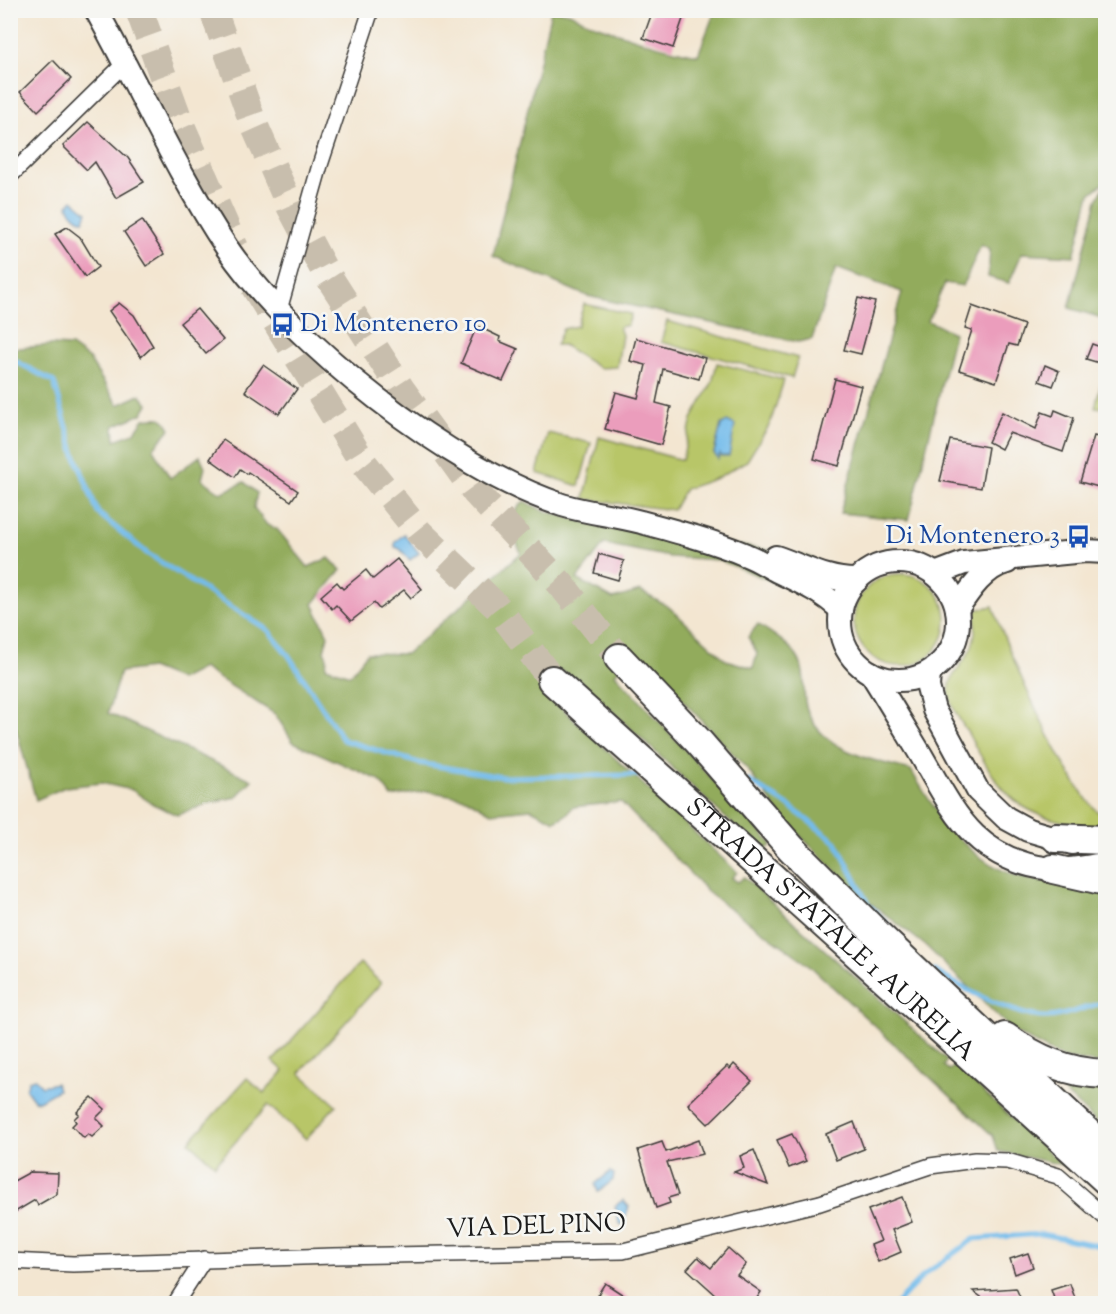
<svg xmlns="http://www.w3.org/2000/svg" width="1116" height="1314" font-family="'Sorts Mill Goudy',serif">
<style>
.green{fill:#b8c668;stroke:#6a7142;stroke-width:1.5;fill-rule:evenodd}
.forest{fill:#92ab5c;stroke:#57643c;stroke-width:1.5}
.water{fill:#73bceb;stroke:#486c84;stroke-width:1.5}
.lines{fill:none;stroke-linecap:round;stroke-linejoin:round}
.stream{stroke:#73bceb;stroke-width:5}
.building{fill:#eb9dbc}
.highway-tunnel{stroke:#c8bead;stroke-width:28;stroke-dasharray:28 14;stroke-linecap:butt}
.street-casing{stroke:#3c3a37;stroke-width:18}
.secondary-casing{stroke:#3c3a37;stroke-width:26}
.highway-casing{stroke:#3c3a37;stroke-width:32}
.street{stroke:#fff;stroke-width:15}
.secondary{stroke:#fff;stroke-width:22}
.highway{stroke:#fff;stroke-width:28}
.labels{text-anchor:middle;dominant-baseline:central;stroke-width:5;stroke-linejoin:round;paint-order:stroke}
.transit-label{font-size:26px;fill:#164399;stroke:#f6f6f2;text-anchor:start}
.street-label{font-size:26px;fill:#1c1c1c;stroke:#f6f6f2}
</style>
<rect width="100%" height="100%" fill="#f6f6f2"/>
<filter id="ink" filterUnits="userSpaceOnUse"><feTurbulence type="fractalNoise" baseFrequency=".0167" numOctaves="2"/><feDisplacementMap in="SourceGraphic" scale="12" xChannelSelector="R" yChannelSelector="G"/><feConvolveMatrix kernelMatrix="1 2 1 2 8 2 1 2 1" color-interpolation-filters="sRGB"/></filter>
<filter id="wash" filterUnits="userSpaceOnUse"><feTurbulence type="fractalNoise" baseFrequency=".008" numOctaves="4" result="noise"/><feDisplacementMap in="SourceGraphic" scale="24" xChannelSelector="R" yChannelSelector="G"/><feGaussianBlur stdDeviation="1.35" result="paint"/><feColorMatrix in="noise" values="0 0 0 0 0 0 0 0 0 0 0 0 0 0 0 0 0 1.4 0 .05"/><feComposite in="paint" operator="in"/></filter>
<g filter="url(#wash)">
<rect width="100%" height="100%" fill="#f3e6d1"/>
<g class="green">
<polygon points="584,304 631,314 628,325 619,327 622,335 617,367 599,368 563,345 556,345 563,329 577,326"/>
<polygon points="667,321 798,358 792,378 661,342"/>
<path d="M717 363 784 380 770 424 747 461 717 478 685 489 673 510 584 499 599 437 682 460 692 419 712 383ZM721 425 729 451V455L714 453Z"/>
<polygon points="1101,384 1105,384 1105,408 1095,407"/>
<polygon points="548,433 591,443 579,486 537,473"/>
<circle cx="900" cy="620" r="46"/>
<path d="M993 606C1006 648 1071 798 1105 817V830C1024 815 1011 812 970 737 963 724 949 706 949 691 949 674 966 662 972 646 976 634 976 623 975 610Z"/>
<polygon points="360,963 381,983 300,1073 336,1105 306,1139 268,1105 215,1165 189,1142 247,1078 264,1093 284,1071 273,1061"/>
</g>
<g class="forest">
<path d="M551 11C573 10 577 19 595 25 629 37 663 49 698 55L715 11H1105V182L1090 194 1074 256 1022 253 1009 283 988 277 990 250 981 245 963 286 945 283 928 321 954 333 909 520 840 513 902 292 836 268 812 339 798 342 587 296 493 256Z"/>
<polygon points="1105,185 1105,319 1069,308 1097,200"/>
<path d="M51 345 71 346 89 359 118 405 140 395 148 404 142 414 114 426 115 440 134 433 144 419C158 417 164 415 170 429L153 449 170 478 200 456 205 467 202 479 221 493 244 482 257 493 254 508 267 525 277 529 308 567 329 558 341 570 313 604 328 635 324 651 327 657 326 667 350 675 367 653 406 654 521 553 507 521 524 501 542 510 602 527 652 531 810 557 823 565 811 587 774 582 719 560 670 557 604 544 577 579 613 599 640 591 669 607 726 660 753 668 757 653 748 637 758 624C776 637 800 648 803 673 805 684 803 695 806 706 818 751 873 760 911 770 934 810 960 851 1004 871 1029 882 1078 884 1105 887V1064L1063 1058 1014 1032 926 946 858 893 785 821 748 770 646 661 632 654 615 674 772 844 763 853 578 679 561 671 551 698 737 872 732 878 738 882 744 877 947 1060 944 1066 949 1070 955 1066 1063 1165 998 1151 993 1136 807 963 711 895 621 802 573 807 566 815 555 821 531 809 491 813 466 798 427 791 392 797 379 780 293 742 275 714 203 668 180 680 151 668 120 672 108 713 252 780 236 797 213 802 177 815 153 804 132 790 101 783 65 787 36 800 11 711 10 349Z"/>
<polygon points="1070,1082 1105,1083 1105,1130 1063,1091 1064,1085"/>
</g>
<g class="water">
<path d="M73 200 87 212 84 220C78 221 69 211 68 205Z"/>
<polygon points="727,421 735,425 729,456 721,456 720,454 718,459 714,453 721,425"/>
<polygon points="404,534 419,553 410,560 400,549 395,547 395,542"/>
<polygon points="34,1078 42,1086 56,1083 58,1090 39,1101 34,1100 26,1089 29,1080"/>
<polygon points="610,1172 614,1174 613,1180 598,1192 595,1184"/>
<polygon points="623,1200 629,1207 622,1225 619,1223 615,1206"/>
</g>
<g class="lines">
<g class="stream">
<polyline points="10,358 54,382 74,452 98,513 148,554 268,630 289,656 343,740 419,763 503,777 638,775"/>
<polyline points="749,781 789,806 836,842 868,904 889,926"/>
<path d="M935 971C960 987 1017 1018 1047 1017 1064 1017 1085 1007 1102 1003L1106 999"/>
<polyline points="896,1304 925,1274 974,1239 1041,1234 1106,1247"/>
</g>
</g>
<g id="blocks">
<g class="building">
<polygon points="653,10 686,10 673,48 643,38"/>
<polygon points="53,60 71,79 38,111 20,92"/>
<polygon points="88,122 128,158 144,182 116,198 95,162 87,170 63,146"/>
<polygon points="142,220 164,254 146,266 124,232"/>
<polygon points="67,227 80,237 98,267 85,277 55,234"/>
<polygon points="858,298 875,302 861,354 844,350"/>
<polygon points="119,303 134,315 153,346 141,357 109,311"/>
<polygon points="972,306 1024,325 1017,346 1009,344 996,382 959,370 972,330 965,328"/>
<polygon points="197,309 223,340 206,354 180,323"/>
<polygon points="477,326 500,337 499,341 518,349 503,381 461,363"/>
<polygon points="636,338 705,358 699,379 663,369 656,403 671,407 661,445 605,429 616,392 638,398 646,365 630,361"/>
<polygon points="1092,344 1106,349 1106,365 1086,359"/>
<polygon points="263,365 297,389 279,414 245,391"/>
<polygon points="1045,365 1059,371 1053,386 1039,381"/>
<polygon points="835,379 861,386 839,466 814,459"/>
<polygon points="1055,410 1074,418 1063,452 1009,433 1001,449 988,442 1002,412 1036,429 1042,412 1053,416"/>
<polygon points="1094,436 1106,439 1106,489 1080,482"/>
<polygon points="223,440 298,491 291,501 248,472 247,474 240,469 235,477 210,459"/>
<polygon points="950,440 988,447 981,488 940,481"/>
<polygon points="599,554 624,561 618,580 594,573"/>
<polygon points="397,559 422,589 411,598 404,590 379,609 374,603 351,621 336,605 332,609 321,596 337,582 343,589 366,570 373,579"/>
<polygon points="734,1064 752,1081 708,1124 688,1104 727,1066 730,1069"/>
<polygon points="92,1097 105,1109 96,1118 104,1126 92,1137 88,1134 84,1138 72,1126 76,1122 74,1119 79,1114 77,1112"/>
<polygon points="854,1122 864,1149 836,1160 826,1134"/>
<polygon points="792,1134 806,1161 789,1168 777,1140"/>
<polygon points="698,1140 703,1154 667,1162 678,1195 668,1198 670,1203 656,1208 638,1150 662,1142 666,1152"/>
<polygon points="754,1150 768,1185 734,1172 744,1168 740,1156"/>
<polygon points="30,1172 58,1173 57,1194 38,1205 35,1200 10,1215 10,1183"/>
<polygon points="902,1197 912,1222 892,1230 901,1252 878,1262 871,1245 881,1241 868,1210"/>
<polygon points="728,1248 746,1264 737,1275 761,1292 753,1304 726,1304 687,1269 698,1257 711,1268"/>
<polygon points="1028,1253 1033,1267 1015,1274 1010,1259"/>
<polygon points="605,1283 637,1304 613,1304 598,1294"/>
<polygon points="1070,1284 1077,1304 1056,1304 1051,1290"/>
<polygon points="1016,1288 1023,1304 991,1304 973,1291"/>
</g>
</g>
</g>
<g filter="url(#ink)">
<use href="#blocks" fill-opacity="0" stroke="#3c3a37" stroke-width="1.5"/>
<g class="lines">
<g class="highway-tunnel">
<polyline points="139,10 180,123 235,248"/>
<polyline points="213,10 252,120 291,208 323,268 401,389 476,493 560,583 619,658"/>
<polyline points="254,286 362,461 419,532 497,607 552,680"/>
</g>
<defs>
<g id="street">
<polyline points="10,176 125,63"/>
<polyline points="279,310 320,165 371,10"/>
<polyline points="10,1261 73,1264 333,1256 623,1251 820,1203 930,1166 975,1160 1007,1161 1058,1176 1106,1218"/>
<polyline points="175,1304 204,1259"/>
</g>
<g id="secondary">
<path d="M96 10C140 89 177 173 227 248 293 344 451 469 562 505 588 513 615 515 641 522 675 531 713 541 746 555 757 559 767 566 777 571 800 582 823 592 841 610"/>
<path d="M776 557C803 566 828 581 857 580"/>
<circle cx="899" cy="621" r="59"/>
<polyline points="935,574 964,563 1085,551 1106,552"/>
<path d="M957 609C969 591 985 567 1007 562"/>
<path d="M871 673C888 700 904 727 921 755 955 814 975 860 1051 869 1068 871 1088 866 1106 864"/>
<polyline points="929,673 928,687 934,710 978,791 1006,818 1028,830 1072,843"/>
</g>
<g id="highway">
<polyline points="619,658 698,741 791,848 877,934 1106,1150"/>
<path id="s1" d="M552 680 921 1011 1106 1180"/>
<polyline points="1056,838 1106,840"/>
<polyline points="1053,869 1106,881"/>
<path d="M1005 1037C1036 1059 1067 1073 1106 1074"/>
</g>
</defs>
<use href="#street" class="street-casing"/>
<use href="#secondary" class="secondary-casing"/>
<use href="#highway" class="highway-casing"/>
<use href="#street" class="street"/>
<use href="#secondary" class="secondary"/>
<use href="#highway" class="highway"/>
</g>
</g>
<defs>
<symbol id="bus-bare" viewBox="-9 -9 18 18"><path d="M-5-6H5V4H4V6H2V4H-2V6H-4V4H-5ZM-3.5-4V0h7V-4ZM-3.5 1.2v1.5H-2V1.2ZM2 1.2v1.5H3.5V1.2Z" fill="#1a4fb4" stroke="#f6f6f2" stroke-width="2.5" paint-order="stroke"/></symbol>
</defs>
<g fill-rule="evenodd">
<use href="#bus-bare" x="266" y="308" width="33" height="33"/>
<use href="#bus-bare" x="1062" y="520" width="33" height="33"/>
</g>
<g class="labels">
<g class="transit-label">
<text x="300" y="324">Di Montenero 10</text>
<text x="1060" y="536" text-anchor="end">Di Montenero 3</text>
</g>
<g class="street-label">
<text stroke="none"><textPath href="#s1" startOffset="374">STRADA STATALE 1 AURELIA</textPath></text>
<text transform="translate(536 1227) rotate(-2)">VIA DEL PINO</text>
</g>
</g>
<rect width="1116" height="1314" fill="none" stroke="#f6f6f2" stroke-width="36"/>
</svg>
